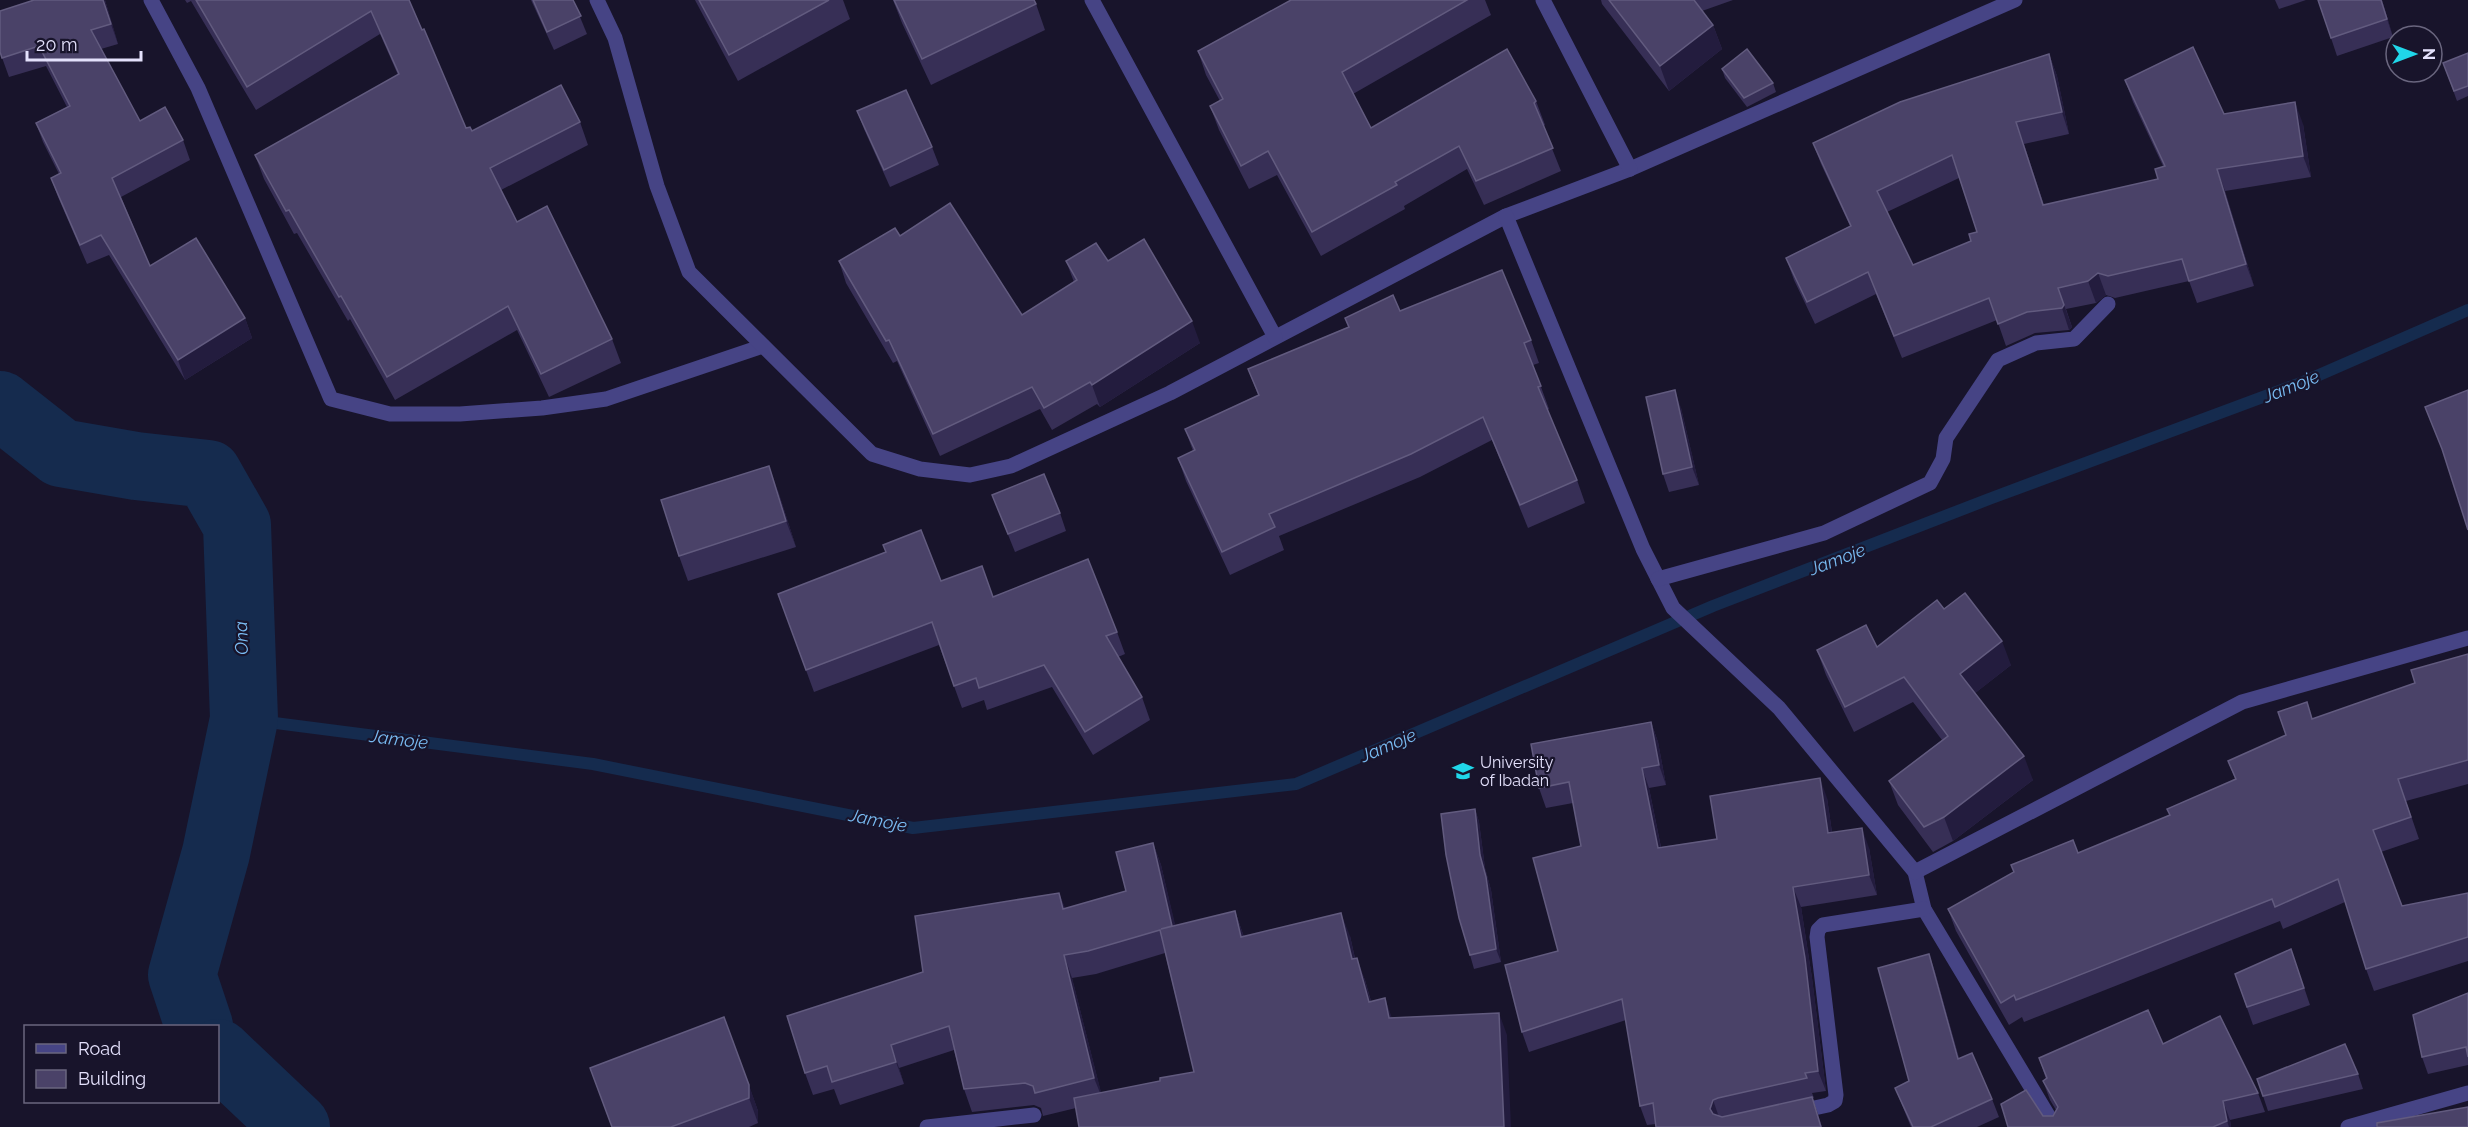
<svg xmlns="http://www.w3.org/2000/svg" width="2468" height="1127" font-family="Raleway,sans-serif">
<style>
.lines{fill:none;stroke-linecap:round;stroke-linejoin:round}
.stream{stroke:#152b4e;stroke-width:12}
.river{stroke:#152b4e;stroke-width:68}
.minor{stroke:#464485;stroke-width:15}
.wall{fill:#372f56;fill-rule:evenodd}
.shaded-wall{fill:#231c3e}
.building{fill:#4a4268;stroke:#625b7f;stroke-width:1.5;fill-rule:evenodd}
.labels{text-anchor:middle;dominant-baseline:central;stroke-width:4.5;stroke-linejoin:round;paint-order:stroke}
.poi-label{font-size:16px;fill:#e4e1fc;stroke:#18142b;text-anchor:start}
.water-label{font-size:18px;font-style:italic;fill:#79bbf2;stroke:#18142b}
</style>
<rect width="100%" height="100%" fill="#18142b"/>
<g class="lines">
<polyline class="stream" points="244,719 593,764 913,828 1296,784 1713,606 1989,499 2303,382 2468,310"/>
<g class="river">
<polyline points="0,405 61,453 136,466 208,474 237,525 244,719 216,853 182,975 199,1026"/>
<polyline points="218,1053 296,1127"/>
</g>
<g class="minor">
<polyline points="151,0 198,88 331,399 390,414 460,414 542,408 606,399 763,346"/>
<polyline points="597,0 615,38 657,186 689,272 872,454 920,469 970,475 1011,466 1170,393 1506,216 1630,169 2015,0"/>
<polyline points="1092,0 1275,337"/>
<polyline points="1543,0 1630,169"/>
<polyline points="1506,216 1643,549 1673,608 1779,708 1915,872 1924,909 2055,1127"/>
<polyline points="1658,579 1824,533 1930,483 1943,459 1946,438 1998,360 2036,343 2074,339 2108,304"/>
<polyline points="1915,872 2242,702 2468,638"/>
<polyline points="1796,1112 1828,1105 1835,1101 1836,1095 1817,937 1818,930 1823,925 1924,909"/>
<polyline points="927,1127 1034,1115"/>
<polyline points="2348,1127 2468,1093"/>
</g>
</g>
<g class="wall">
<polygon points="105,0 118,44 101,49 121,88 140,121 183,140 190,160 121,197 150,266 245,318 252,338 185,380 109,255 87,264 58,197 51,178 59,174 43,142 36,123 67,107 46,66 9,77 0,52"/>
<polygon points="185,0 409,0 466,128 472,131 580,122 588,145 501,190 517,222 612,339 621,363 549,397 517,330 395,400 350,319 348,321 297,233 294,234 264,179 255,155 398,75 380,34 256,110 191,1 187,3"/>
<polygon points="531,0 573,0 587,34 554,50"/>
<polygon points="695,0 843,0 850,19 738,81"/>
<polygon points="893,0 1036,4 1045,30 931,85 902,23"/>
<polygon points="1291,0 1485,0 1491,15 1353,94 1371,128 1536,101 1545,125 1543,126 1561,171 1484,205 1467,169 1404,206 1405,209 1321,256 1277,175 1249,189 1219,130 1210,106 1220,101 1206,75 1198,51"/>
<polygon points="1601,0 1733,0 1702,11 1713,25 1722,49 1669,91 1602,4"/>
<polygon points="2275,0 2306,0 2279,9"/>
<polygon points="2382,0 2393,37 2337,56 2331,38"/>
<polygon points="2468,53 2468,96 2457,101 2443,63"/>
<path d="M2049 54 2057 76 2069 134 2024 144 2044 205 2158 179 2163 166 2133 102 2125 80 2224 114 2303 124 2311 177 2225 191 2254 286 2197 303 2189 281 2115 298 2106 295 2096 303 2066 309 2072 327 2069 330 2035 333 2006 346 1997 320 1902 358 1876 294 1815 324 1794 280 1786 258 1850 226 1821 164 1813 143ZM1959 178 1977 232 1971 241 1913 265 1887 212Z"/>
<polygon points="1722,69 1773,83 1776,92 1747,107 1725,78"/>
<polygon points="857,111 932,147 939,165 890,187 864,129"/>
<polygon points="900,236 1022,315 1074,282 1066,261 1108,261 1200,343 1100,407 1097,404 1052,430 1040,409 940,456 897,361 893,363 846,283 839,261"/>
<polygon points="1400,311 1531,340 1539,363 1533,365 1549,409 1547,410 1577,480 1585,503 1528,528 1492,440 1420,477 1279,536 1284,550 1230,575 1186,481 1178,458 1193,451 1185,429 1258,395 1248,369 1348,327 1345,318"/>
<polygon points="1681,408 1699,485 1669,492 1663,474"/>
<polygon points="778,491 796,547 688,581 679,556"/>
<polygon points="992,495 1060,513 1066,531 1015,552"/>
<polygon points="941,581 994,597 1117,632 1125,654 1118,657 1142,697 1150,720 1093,755 1052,687 987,710 984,700 962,708 939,645 814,692 778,594"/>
<polygon points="1944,609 2011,665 1975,693 2033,780 1953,841 1933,852 1898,805 1889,781 1942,740 1913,702 1854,732 1826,675 1817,650 1877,647"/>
<polygon points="2468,654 2468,784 2406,801 2419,839 2381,852 2402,906 2468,893 2468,961 2374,991 2366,969 2345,902 2283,929 2280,921 2024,1022 2022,1017 2009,1025 1956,931 1948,909 2078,853 2170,816 2235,779 2228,761 2286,735 2313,719 2415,683"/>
<polygon points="1651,722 1658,742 1666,785 1649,788 1661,847 1717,839 1827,798 1832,832 1869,848 1877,895 1801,907 1812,978 1826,1091 1812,1093 1814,1098 1812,1098 1822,1127 1656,1127 1656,1124 1647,1125 1640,1106 1626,1020 1529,1052 1522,1032 1558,951 1581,846 1573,803 1546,808 1539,788"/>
<polygon points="1475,809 1479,822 1485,868 1491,890 1501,962 1474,969 1470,955"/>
<path d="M1153 843 1161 865 1175 926 1235 911 1244 937 1350 936 1355 958 1365 980 1371 1001 1392 1018 1507 1035 1076 1108 1043 1116 1041 1108 1034 1105 972 1112 964 1089 954 1050 899 1068 904 1084 840 1105 834 1089 813 1095 805 1073 923 972 1059 893 1065 909 1126 891ZM1165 953 1194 1072 1160 1081 1101 1093 1072 978 1096 974Z"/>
<polygon points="2291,949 2310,1005 2253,1025 2235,974"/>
<polygon points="1929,954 1935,972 1959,1058 1992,1099 1999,1117 1977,1127 1911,1127 1895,1088 1909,1081"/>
<polygon points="2468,993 2468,1065 2428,1074 2422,1057"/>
<polygon points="724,1017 758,1111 758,1123 749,1127 611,1127"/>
<polygon points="2163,1044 2258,1093 2265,1112 2230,1120 2231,1127 2008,1127 2043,1116 2053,1116 2056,1110 2050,1100 2043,1081 2046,1079 2039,1058"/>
<polygon points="2358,1074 2363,1089 2268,1111 2263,1096"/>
</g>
<g class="shaded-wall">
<polygon points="103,0 105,0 118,44 111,24"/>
<polygon points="2381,0 2382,0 2393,37 2387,19"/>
<polygon points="1713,25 1722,49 1669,91 1660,66"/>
<polygon points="2049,54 2057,76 2069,134 2062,112"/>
<polygon points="2295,102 2303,124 2311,177 2303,156"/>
<polygon points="2016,122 2024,144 2050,227 2043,205"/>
<polygon points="2217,169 2225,191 2254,286 2246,264"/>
<polygon points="2098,273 2106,295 2096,303 2088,281"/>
<polygon points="2058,288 2072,327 2069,330 2062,308"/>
<polygon points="245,318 252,338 185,380 178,360"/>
<polygon points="1192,321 1200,343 1100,407 1092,385"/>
<polygon points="1675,390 1681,408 1699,485 1692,467"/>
<polygon points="769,466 778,491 796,547 786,521"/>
<polygon points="2002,641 2011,665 1969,698 1960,674"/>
<polygon points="1651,722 1658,742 1666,785 1659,765"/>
<polygon points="2024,756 2033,780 1953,841 1944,817"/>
<polygon points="1642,768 1649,788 1665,868 1658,848"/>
<polygon points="1820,778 1827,798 1835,853 1828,833"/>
<polygon points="1475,809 1479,822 1485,868 1491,890 1501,962 1496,949 1480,855"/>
<polygon points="1862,828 1869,848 1877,895 1869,875"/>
<polygon points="1153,843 1161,865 1181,949 1172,926"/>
<polygon points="1793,887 1801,907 1812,978 1826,1091 1818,1071"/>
<polygon points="1059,893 1068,915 1063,909"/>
<polygon points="1235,911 1243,934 1249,960 1241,937"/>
<polygon points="1341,913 1350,936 1360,982 1352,959"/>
<polygon points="1929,954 1935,972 1964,1077 1958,1059"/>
<polygon points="1064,955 1072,978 1103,1100 1094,1078"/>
<polygon points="1357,958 1365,980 1377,1024 1369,1002"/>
<polygon points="1385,998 1393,1021 1389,1018"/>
<polygon points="1499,1013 1507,1035 1511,1127 1504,1127"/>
<polygon points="891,1045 899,1068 904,1084 896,1062"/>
<polygon points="749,1085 758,1111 758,1123 749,1098"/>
<polygon points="1812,1097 1819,1117 1822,1127 1821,1127"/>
<polygon points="1713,1100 1720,1120 1718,1127 1710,1109"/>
<polygon points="2223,1101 2230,1120 2231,1127 2229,1127 2227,1121"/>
</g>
<g class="building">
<polygon points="34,0 103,0 111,24 91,30 140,121 165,107 183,140 112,178 150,266 196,238 245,318 178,360 101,235 80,245 51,178 61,173 36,123 70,106 39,46 2,58 0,52 0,11"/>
<polygon points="196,0 409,0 422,30 424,29 466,128 470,127 472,131 561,85 580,122 490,168 517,222 547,206 612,339 541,374 508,306 387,377 341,296 339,297 289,210 286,211 255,155 399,74 371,11 247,87"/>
<polygon points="533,0 573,0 581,16 547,32"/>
<polygon points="699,0 829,0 729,55"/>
<polygon points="894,0 1034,0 1036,4 922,59"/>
<polygon points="1291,0 1467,0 1342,72 1371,128 1507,49 1536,101 1534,103 1553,148 1476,181 1459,146 1395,182 1397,185 1312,232 1268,151 1241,166 1210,106 1223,99 1198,51"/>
<polygon points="1609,0 1694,0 1713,25 1660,66"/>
<polygon points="2318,0 2381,0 2387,19 2331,38"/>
<path d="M2193 47 2224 114 2295 102 2303 156 2217 169 2246 264 2189 281 2182 259 2108 276 2098 273 2088 281 2058 288 2064 305 2062 308 2027 312 1998 324 1989 298 1894 336 1868 272 1807 302 1786 258 1851 226 1813 143 1900 102 2049 54 2062 112 2016 122 2043 205 2158 179 2155 169 2165 166 2125 80ZM1952 155 1977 232 1969 234 1971 241 1913 265 1877 191Z"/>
<polygon points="1747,49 1773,83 1744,98 1722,69"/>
<polygon points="2468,53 2468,86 2454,91 2443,63"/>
<polygon points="906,90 932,147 884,170 857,111"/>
<polygon points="950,203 1022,315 1077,280 1066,261 1096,243 1108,261 1144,239 1192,321 1092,385 1090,382 1044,408 1032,387 933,434 889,340 886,341 839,261 895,228 900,236"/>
<polygon points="1502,270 1531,340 1524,343 1541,386 1538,387 1577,480 1520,505 1483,417 1411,454 1269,514 1275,527 1222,552 1178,458 1195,450 1185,429 1259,395 1248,369 1349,327 1345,318 1393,295 1400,311"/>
<polygon points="1675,390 1692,467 1663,474 1646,397"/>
<polygon points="2468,390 2468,530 2442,449 2425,407"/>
<polygon points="769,466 786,521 679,556 661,500"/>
<polygon points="1044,474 1060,513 1008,534 992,495"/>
<polygon points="921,530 941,581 982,566 993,597 1088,559 1117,632 1106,636 1142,697 1085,732 1044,665 979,688 976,678 954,686 932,622 806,670 778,594 886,552 883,545"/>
<polygon points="1965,593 2002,641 1960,674 2024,756 1944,817 1924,827 1889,781 1948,736 1904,677 1845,707 1817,650 1866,625 1877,647 1937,600 1944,609"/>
<polygon points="2468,654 2468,760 2398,779 2411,817 2373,830 2402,906 2468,893 2468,937 2366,969 2338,879 2275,907 2272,899 2016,1000 2014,995 2001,1003 1948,909 2014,872 2011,865 2073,840 2078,853 2170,815 2167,809 2236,779 2228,761 2286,735 2278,712 2307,702 2312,719 2415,683 2411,670"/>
<polygon points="1651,722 1659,765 1642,768 1658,848 1717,839 1710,796 1820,778 1828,833 1862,828 1869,875 1793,887 1805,958 1818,1071 1805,1073 1807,1078 1718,1098 1713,1100 1710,1109 1713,1114 1722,1117 1812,1097 1821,1127 1656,1127 1653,1103 1640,1106 1622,999 1522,1032 1505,965 1558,951 1533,858 1581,846 1569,782 1539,788 1531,744"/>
<polygon points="1475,809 1480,855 1486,877 1496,949 1470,955 1459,918 1446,855 1441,814"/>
<polygon points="1153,843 1172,926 1161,929 1235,911 1241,937 1341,913 1352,959 1357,958 1369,1002 1385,998 1389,1018 1499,1013 1504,1127 1079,1127 1074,1098 1160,1081 1160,1078 1194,1072 1160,930 1088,951 1064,955 1094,1078 1035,1093 1033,1086 1025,1083 964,1089 949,1026 891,1045 896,1062 832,1082 827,1066 805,1073 787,1016 923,972 915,916 1059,893 1063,909 1126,891 1116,852"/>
<polygon points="2291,949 2304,988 2247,1007 2235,974"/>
<polygon points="1929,954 1958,1059 1972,1053 1992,1099 1931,1127 1913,1127 1895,1088 1909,1081 1878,968"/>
<polygon points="2468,993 2468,1057 2466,1047 2422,1057 2413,1015"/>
<polygon points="2148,1010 2163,1044 2220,1016 2258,1093 2223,1101 2227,1121 2213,1127 2008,1127 2001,1104 2026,1090 2043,1116 2053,1116 2058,1107 2043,1081 2047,1078 2039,1058"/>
<polygon points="724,1017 749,1085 749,1098 671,1127 612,1127 590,1068"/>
<polygon points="2345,1044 2358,1074 2263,1096 2257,1079"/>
<polygon points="2468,1107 2468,1127 2377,1127 2377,1123"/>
</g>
<defs>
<symbol id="university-bare" viewBox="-9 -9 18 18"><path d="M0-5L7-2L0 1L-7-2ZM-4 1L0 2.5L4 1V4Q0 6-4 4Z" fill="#20d6e9" stroke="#18142b" stroke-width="2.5" paint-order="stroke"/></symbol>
</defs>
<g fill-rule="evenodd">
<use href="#university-bare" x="1448" y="756" width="30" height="30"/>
</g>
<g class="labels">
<g class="poi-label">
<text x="1480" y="762">University<tspan x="1480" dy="18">of Ibadan</tspan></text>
</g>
<g class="water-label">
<text transform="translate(2291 386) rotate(-22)">Jamoje</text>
<text transform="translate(1837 559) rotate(-21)">Jamoje</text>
<text transform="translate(241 638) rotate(-92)">Ona</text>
<text transform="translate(399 739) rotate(7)">Jamoje</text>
<text transform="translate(1388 745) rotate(-23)">Jamoje</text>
<text transform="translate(878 820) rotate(11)">Jamoje</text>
</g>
</g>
<rect x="24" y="1025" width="195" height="78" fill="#18142b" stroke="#6a667f" stroke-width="1.5"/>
<rect x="36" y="1044" width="30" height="9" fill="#464485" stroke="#6a667f" stroke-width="1.5"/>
<text x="78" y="1055" font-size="18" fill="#e4e1fc">Road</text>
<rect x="36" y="1070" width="30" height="18" fill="#4a4268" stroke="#6a667f" stroke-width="1.5"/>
<text x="78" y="1085" font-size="18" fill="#e4e1fc">Building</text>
<g transform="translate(2414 54) rotate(90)"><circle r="28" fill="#18142b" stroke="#6a667f" stroke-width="1.5"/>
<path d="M0-4.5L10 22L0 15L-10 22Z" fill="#20d6e9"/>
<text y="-9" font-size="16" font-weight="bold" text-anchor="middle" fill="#e4e1fc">N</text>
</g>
<path d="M27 51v9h114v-9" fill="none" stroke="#e4e1fc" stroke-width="3"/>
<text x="36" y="51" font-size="18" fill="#e4e1fc" stroke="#18142b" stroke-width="4.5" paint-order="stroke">20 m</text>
</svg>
